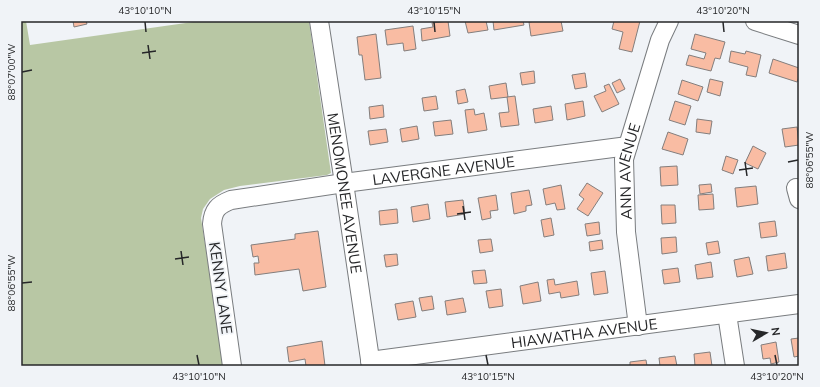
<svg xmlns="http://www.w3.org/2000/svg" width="820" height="387" font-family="Mulish,sans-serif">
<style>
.green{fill:#b8c7a4}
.building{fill:#f9bca3;stroke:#837e7d}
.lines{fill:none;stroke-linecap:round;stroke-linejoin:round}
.minor-casing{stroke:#797c7f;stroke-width:20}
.minor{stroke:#fff;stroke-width:18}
.ticks{fill:none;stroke:#262729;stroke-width:1.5}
.labels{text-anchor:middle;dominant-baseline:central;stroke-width:3.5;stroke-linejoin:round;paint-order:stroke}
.street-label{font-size:15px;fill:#262729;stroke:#f0f3f7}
.neatline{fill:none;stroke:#262729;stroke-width:1.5}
.ticks-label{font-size:10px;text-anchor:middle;fill:#262729}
</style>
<rect width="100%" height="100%" fill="#f0f3f7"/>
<polygon class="green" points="21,21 26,21 30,45 200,21 309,21 331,173 327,175 240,186 224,190 210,199 203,209 201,218 224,366 21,366"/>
<g class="building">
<polygon points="73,21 86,21 87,24 74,27"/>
<polygon points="448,21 450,36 422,41 421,29 433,27 432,23"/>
<polygon points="465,21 486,21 488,30 468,33"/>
<polygon points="493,21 523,21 524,25 494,30"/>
<polygon points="536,21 561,21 563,31 531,36 529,22"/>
<polygon points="614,21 640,21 632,52 619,49 623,32 612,29"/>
<polygon points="413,26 416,49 404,51 403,43 387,45 385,30"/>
<polygon points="376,34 381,78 365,80 362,55 359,55 357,37"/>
<polygon points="695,34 725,42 720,59 715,58 711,71 686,65 689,55 704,59 706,53 691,49"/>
<polygon points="731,51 745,54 746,51 761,55 756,77 746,75 748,67 729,62"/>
<polygon points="773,59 799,68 799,77 797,82 769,73"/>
<polygon points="534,71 535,83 522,85 520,73"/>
<polygon points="585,73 587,87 575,89 572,75"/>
<polygon points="620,79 625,89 617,93 612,83"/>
<polygon points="710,79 723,82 720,96 707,92"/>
<polygon points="682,80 703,87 698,101 678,94"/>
<polygon points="506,83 508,97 491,99 489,86"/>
<polygon points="609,84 619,104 602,112 594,96 606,91 604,86"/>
<polygon points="465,89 468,102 458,104 456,91"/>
<polygon points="436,96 438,109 424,111 422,98"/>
<polygon points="515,96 519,125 501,127 499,113 509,112 507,97"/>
<polygon points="583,101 585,116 567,120 565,104"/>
<polygon points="675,101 691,106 685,125 669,120"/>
<polygon points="383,105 384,117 370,119 369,107"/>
<polygon points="551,106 553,120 535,123 533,109"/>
<polygon points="474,109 475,115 484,113 487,130 468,133 465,110"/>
<polygon points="697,119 712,121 710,134 696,132"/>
<polygon points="451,120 453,134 435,136 433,122"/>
<polygon points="417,126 419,139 402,142 400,129"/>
<polygon points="797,127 799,145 785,147 782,129"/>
<polygon points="386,129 388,142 370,145 368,131"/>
<polygon points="668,132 688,139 683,155 662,149"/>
<polygon points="753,146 766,153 758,169 745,163"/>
<polygon points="726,156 738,160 733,174 722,170"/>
<polygon points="677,166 678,185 661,186 660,167"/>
<polygon points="587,183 603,193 588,216 577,209 584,199 579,195"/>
<polygon points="711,184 712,192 700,194 699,185"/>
<polygon points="561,185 565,209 557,210 555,203 546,205 543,189"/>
<polygon points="756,186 758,204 737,207 735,188"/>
<polygon points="529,190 532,205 526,206 526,211 514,214 511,193"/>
<polygon points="713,194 714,209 699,210 698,195"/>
<polygon points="496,195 498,210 490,211 491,218 482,220 478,198"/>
<polygon points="463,200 465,214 447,217 445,202"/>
<polygon points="428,204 430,219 413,222 411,207"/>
<polygon points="661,205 675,205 676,223 662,224"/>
<polygon points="397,209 398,223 380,225 379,211"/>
<polygon points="551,218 554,235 544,237 541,220"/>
<polygon points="775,221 777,236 761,238 759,223"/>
<polygon points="599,222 600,234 587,236 585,224"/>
<polygon points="318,231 326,287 303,291 299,269 255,275 254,263 259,263 258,256 253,257 251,245 295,239 295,234"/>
<polygon points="676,237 677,252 662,254 661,238"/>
<polygon points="491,239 493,251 480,253 478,240"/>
<polygon points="602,240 603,249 590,251 589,242"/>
<polygon points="718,241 720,253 708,255 706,243"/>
<polygon points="785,253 787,268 768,271 766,256"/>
<polygon points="397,254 398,265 386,267 384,255"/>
<polygon points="749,257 753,274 737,277 734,260"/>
<polygon points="711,262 713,277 697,279 695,265"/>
<polygon points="678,268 680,282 664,284 662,270"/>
<polygon points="485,270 487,283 474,284 472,271"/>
<polygon points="605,271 608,293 594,295 591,273"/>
<polygon points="554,279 555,285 577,281 579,295 561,298 560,292 549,294 547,280"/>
<polygon points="538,282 541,301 523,304 520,286"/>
<polygon points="501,289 503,306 489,308 486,291"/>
<polygon points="432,296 434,309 422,311 419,298"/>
<polygon points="463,298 466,312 447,315 445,301"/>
<polygon points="413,301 416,317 398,320 395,304"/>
<polygon points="799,338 799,356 794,357 791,339"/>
<polygon points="322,341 325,366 306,366 305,359 289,362 287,347"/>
<polygon points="776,342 779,362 771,364 770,358 763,359 761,345"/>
<polygon points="710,352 712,366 695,366 694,354"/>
<polygon points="675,356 677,366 660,366 659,358"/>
<polygon points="646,360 647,366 630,366 630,362"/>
</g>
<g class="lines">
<defs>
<g id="minor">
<path id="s1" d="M319 21 344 183 371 366"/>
<polyline points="755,21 799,35"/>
<polyline points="796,188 799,199"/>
<polyline points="727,314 735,366"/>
<path id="s2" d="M638 326 626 232 624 159 660 40 669 21"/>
<path id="s3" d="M370 361 799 304"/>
<path id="s4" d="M232 366 212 224C213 210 218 205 231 200L344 183 628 146"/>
</g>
</defs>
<use href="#minor" class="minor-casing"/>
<use href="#minor" class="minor"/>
</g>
<path class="ticks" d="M145 22 146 32M434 22 435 32M723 22 724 32M148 45 150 59M142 53 156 51M22 72 32 70M745 162 747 176M788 162 798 160M739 170 753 168M463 206 465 220M457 214 471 212M181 251 183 265M175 259 189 257M22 283 32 282M197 355 199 365M486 355 488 365M775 355 777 365"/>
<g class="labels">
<g class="street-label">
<text stroke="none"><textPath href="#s4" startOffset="391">LAVERGNE AVENUE</textPath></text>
<text stroke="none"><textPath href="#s2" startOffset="156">ANN AVENUE</textPath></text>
<text stroke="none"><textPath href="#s1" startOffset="174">MENOMONEE AVENUE</textPath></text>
<text transform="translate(221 288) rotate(82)">KENNY LANE</text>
<text stroke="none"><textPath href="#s3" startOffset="216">HIAWATHA AVENUE</textPath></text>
</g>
</g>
<rect width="820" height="387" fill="none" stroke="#f0f3f7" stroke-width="44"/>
<g transform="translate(766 333) rotate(81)" stroke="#f0f3f7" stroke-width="3" paint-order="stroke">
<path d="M0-3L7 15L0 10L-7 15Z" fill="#262729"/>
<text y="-6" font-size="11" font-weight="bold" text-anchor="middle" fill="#262729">N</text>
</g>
<rect x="22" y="22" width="776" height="343" class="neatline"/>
<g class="ticks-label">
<text x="145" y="14">43°10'10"N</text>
<text x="434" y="14">43°10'15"N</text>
<text x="723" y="14">43°10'20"N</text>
<text transform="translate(11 72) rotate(-90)" y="4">88°07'00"W</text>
<text transform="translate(809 160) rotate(-90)" y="4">88°06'55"W</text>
<text transform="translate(11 283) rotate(-90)" y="4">88°06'55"W</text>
<text x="199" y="380">43°10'10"N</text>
<text x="488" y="380">43°10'15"N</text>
<text x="777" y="380">43°10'20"N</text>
</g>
</svg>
